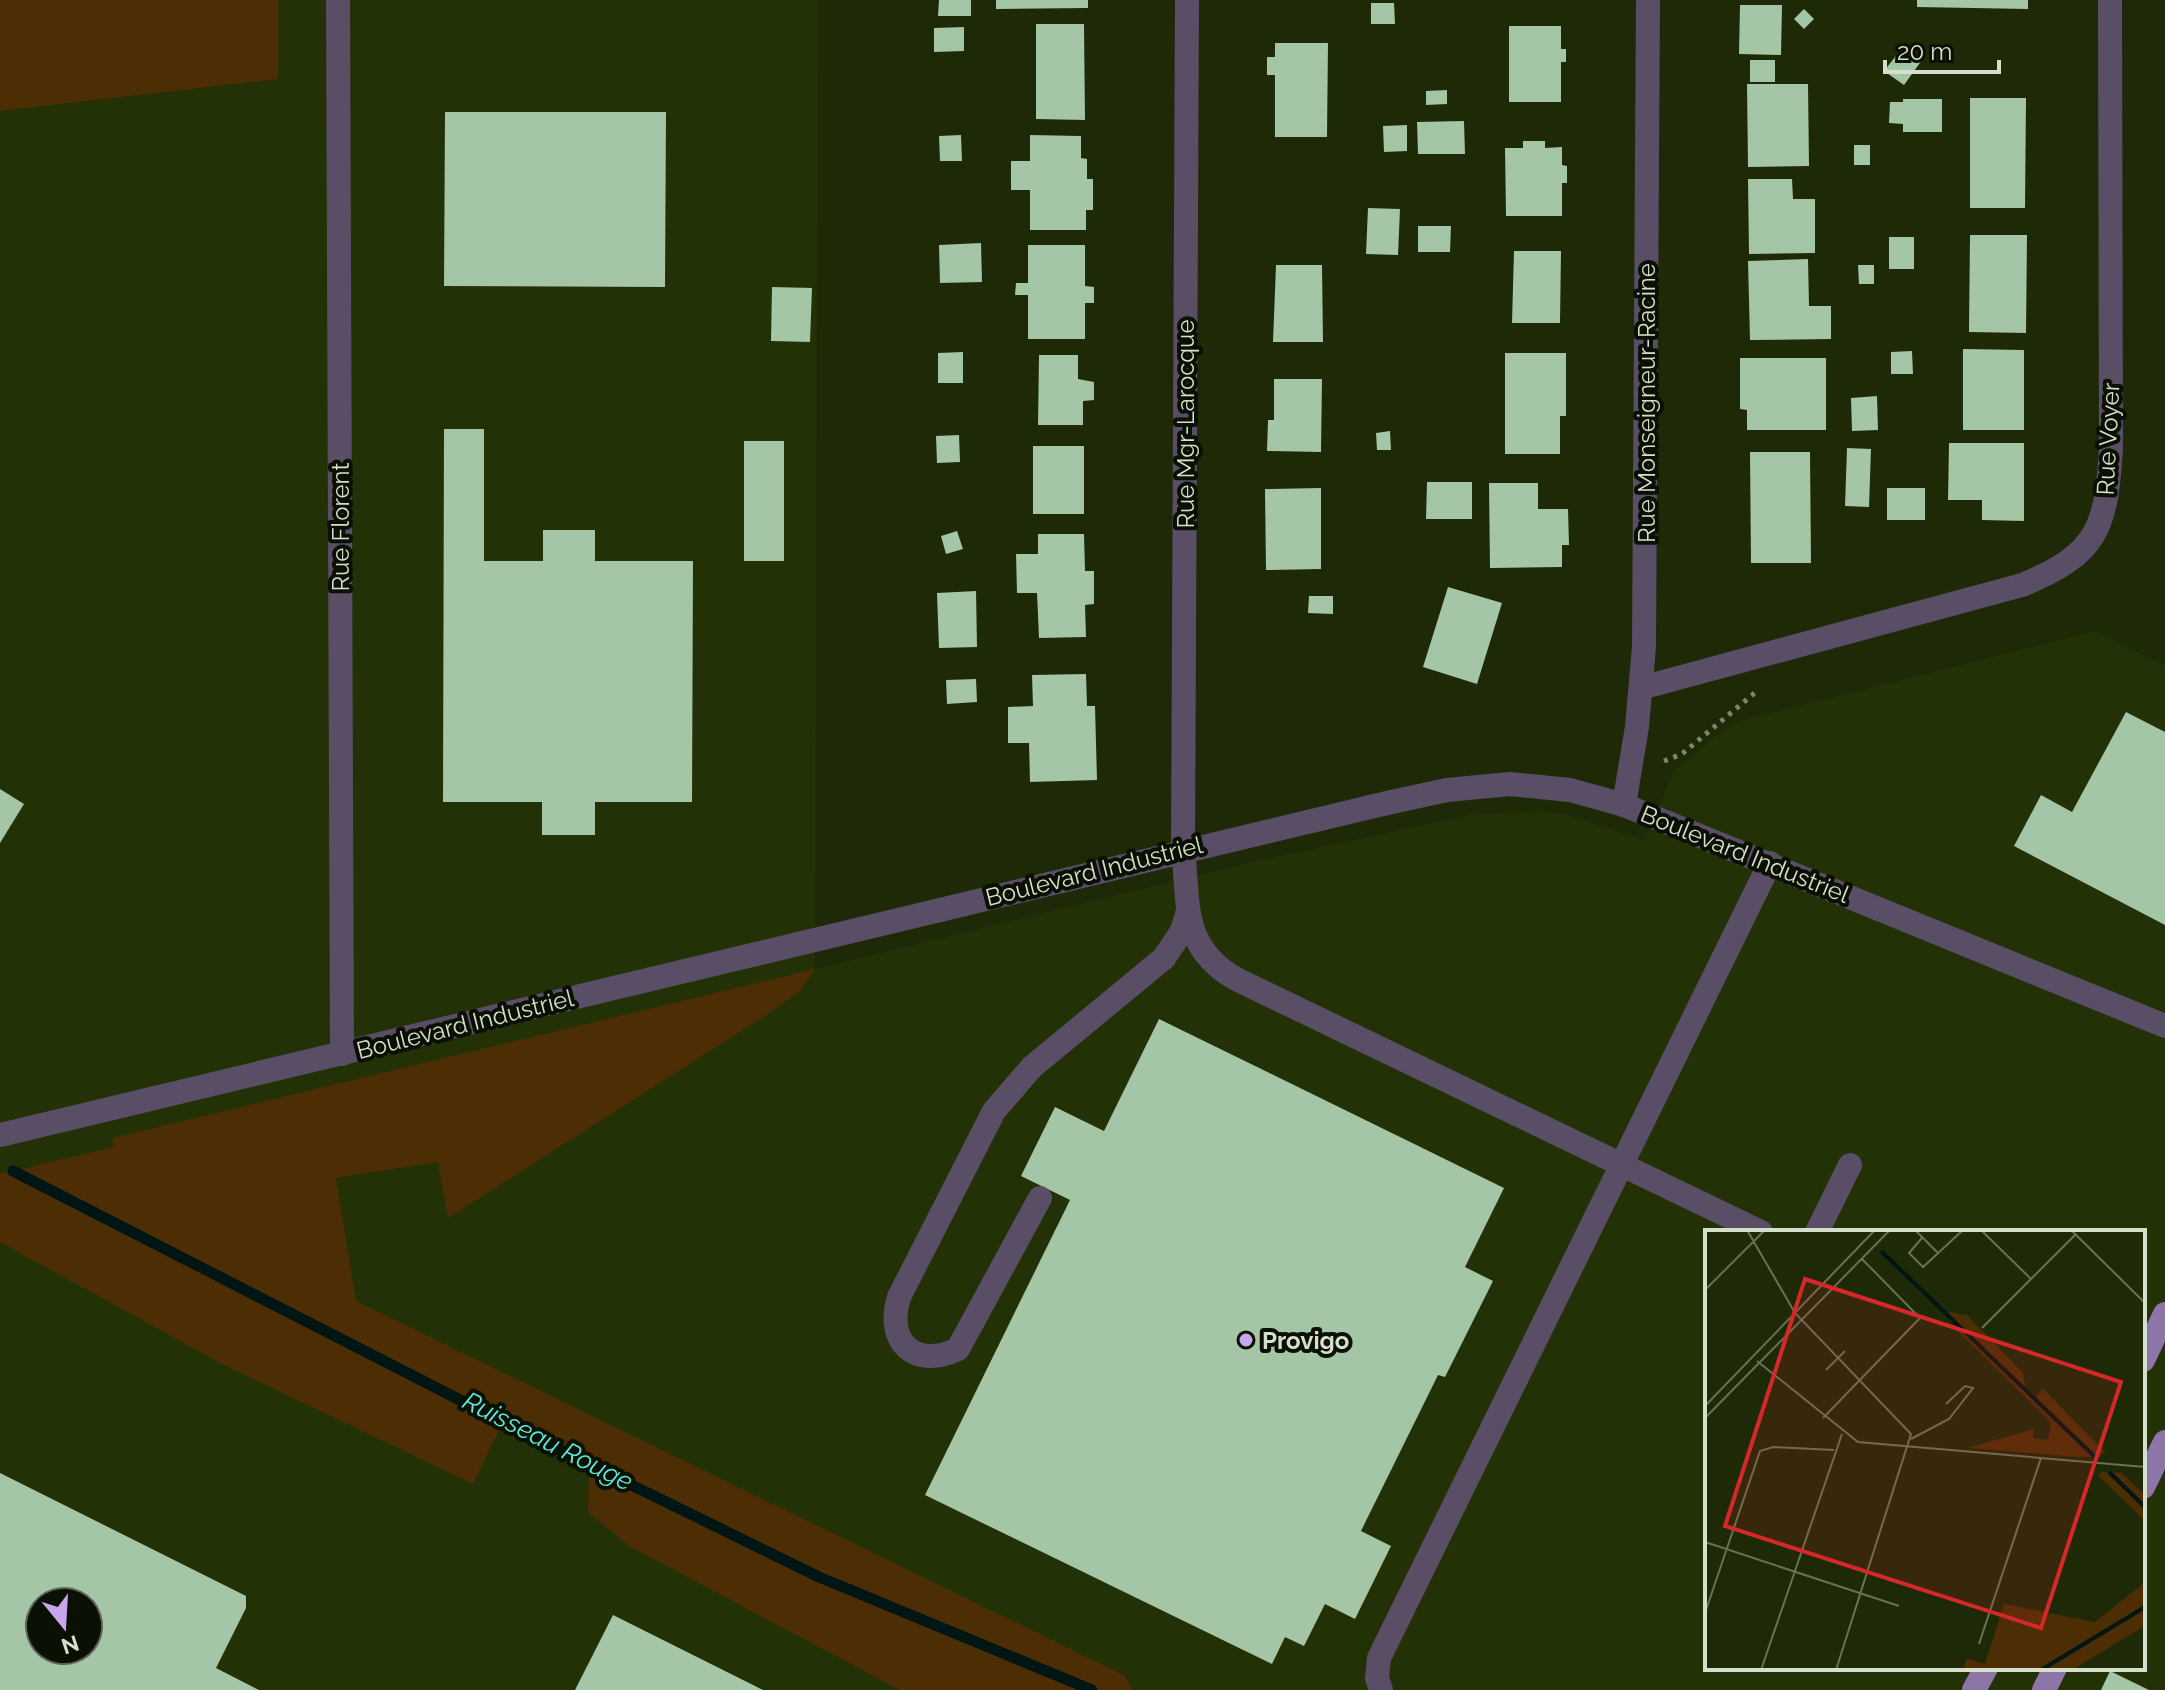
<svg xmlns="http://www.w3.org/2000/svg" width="2165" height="1690" font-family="Raleway,sans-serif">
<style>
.built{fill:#233106;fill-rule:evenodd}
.green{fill:#4d2d04}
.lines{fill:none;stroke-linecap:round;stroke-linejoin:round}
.stream{stroke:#001614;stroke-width:11}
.building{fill:#a4c5a6;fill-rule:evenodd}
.path{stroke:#7d876c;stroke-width:5;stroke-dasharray:4 6;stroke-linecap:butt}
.minor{stroke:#594e66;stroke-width:24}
.major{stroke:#8d75a7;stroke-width:24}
.poi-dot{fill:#c9a5ee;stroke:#0b1004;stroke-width:3}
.labels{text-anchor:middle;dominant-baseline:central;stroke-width:8;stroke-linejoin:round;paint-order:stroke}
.street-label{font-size:24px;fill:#d6dfcb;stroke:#0b1004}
.poi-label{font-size:24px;font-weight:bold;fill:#d6dfcb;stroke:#0b1004;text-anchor:start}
.water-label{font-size:26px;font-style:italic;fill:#5deadc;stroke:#0b1004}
.inset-river{fill:none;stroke:#001614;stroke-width:4}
.inset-road{fill:none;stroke:#677255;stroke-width:2}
.view{fill:#d62828;fill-opacity:0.15;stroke:#d62828;stroke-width:4}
.inset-edge{fill:none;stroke:#d6dfcb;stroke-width:4}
</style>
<rect width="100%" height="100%" fill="#1d2907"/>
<path class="built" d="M278,0h540l-3,969 437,-107 217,-47 70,-4 29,4 75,25 32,-70 57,-47 362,-92 71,35v1024h-2165v-1579l278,-32zM1707,1232h436v436h-436zM40,1602h48v48h-48z"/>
<g class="green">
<polygon points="0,0 278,0 278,79 0,111"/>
<polygon points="815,969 800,991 771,1012 448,1218 438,1162 336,1178 356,1301 1124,1675 1133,1690 900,1690 629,1546 588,1512 589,1464 503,1422 473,1484 222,1364 0,1242 0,1174 114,1147 112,1138"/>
</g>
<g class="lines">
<polyline class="stream" points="13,1171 503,1422 819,1577 1092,1690"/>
</g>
<g class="building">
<polygon points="939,0 971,0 971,16 938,16"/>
<polygon points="996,0 1088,0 1088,8 996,9"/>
<polygon points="1917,0 2028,0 2028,9 1917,7"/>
<polygon points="1371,3 1394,3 1395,24 1371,24"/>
<polygon points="1740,5 1782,5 1781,55 1739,54"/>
<polygon points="1804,9 1814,19 1804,29 1794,19"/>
<polygon points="1036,24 1084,24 1085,120 1036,119"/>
<polygon points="1509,26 1561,26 1561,49 1566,49 1566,62 1561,62 1561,102 1509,102"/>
<polygon points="964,27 964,51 934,52 934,28"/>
<polygon points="1275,43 1328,43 1327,137 1275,137 1275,75 1267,75 1267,57 1275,57"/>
<polygon points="1903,47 1922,60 1904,85 1884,71"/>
<rect x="1750" y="60" width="25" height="22"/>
<polygon points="1747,84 1808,84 1809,166 1748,167"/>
<polygon points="1447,90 1447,104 1426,105 1426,91"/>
<polygon points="1970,98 2026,98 2025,208 1970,208"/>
<polygon points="1903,99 1942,99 1942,132 1903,132 1903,124 1889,123 1890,102 1903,102"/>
<polygon points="445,112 666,112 665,287 444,286"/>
<polygon points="1464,121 1465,154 1418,154 1417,122"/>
<polygon points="1407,125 1407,151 1384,152 1383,126"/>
<polygon points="961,135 962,161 940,161 939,136"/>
<polygon points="1030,135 1081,136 1081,158 1087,159 1087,179 1093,179 1093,210 1086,210 1086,230 1030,230 1030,190 1011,190 1011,161 1030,161"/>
<polygon points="1523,141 1545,141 1545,148 1562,147 1562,165 1567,166 1567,183 1562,183 1562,216 1506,216 1505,148 1523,148"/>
<rect x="1854" y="145" width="16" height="20"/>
<polygon points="1748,179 1792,179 1793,199 1815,199 1815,253 1749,254"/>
<polygon points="1368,208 1400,209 1398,255 1366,254"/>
<polygon points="1418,226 1451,226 1450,252 1418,252"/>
<polygon points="1970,235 2027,235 2026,333 1969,332"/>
<rect x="1889" y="237" width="25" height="32"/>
<polygon points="981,243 982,282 940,283 939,245"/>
<polygon points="1028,245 1085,245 1085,286 1094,287 1094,303 1085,303 1085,339 1028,339 1028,295 1015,295 1016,283 1028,283"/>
<polygon points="1514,251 1561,251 1560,323 1512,323"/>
<polygon points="1808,259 1809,306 1831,306 1831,339 1750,340 1748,261"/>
<polygon points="1276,265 1322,265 1323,342 1273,342"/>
<polygon points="1858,265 1874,265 1874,284 1859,284"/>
<polygon points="772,287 812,288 810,342 771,341"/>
<polygon points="1963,349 2024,350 2024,430 1963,430"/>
<polygon points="1912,351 1913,374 1891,374 1891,352"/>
<polygon points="963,352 963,383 938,383 938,353"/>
<polygon points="1505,353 1566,353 1566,416 1560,416 1560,454 1505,454"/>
<polygon points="1039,355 1078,355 1078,379 1094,382 1094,400 1083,401 1083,425 1038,425"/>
<polygon points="1740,358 1826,358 1826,430 1747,430 1747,410 1740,409"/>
<polygon points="1274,379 1322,379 1321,452 1267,451 1268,420 1274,420"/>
<polygon points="1877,396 1878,430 1852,431 1851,398"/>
<polygon points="444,429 484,429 484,561 543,561 543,530 595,530 595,561 693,561 692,802 595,802 595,835 542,835 542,802 443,802"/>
<polygon points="1390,431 1391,450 1377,450 1376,433"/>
<polygon points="959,435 960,462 937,463 936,436"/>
<rect x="744" y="441" width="40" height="120"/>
<polygon points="1949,443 2024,443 2024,521 1982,520 1982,500 1948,500"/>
<rect x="1033" y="446" width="51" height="68"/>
<polygon points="1847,448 1871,449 1869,507 1845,506"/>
<polygon points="1750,452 1810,452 1811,563 1751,563"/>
<polygon points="1427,482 1472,482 1472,519 1426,519"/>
<polygon points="1489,483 1538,483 1538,509 1568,509 1569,545 1562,545 1562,567 1490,568"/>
<polygon points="1321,488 1321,569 1266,570 1265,489"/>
<rect x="1887" y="488" width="38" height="32"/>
<polygon points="957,531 963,549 946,554 941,536"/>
<polygon points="1038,534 1084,534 1085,571 1094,571 1094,604 1085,605 1086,637 1039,638 1037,593 1017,593 1016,554 1038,554"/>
<polygon points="1448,587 1502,603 1477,684 1423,667"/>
<polygon points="976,591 977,647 939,648 937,593"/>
<polygon points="1309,596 1333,596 1333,614 1308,613"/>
<polygon points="1086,674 1087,706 1095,706 1097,780 1030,782 1029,743 1008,743 1008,707 1033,706 1032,675"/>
<polygon points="976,679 977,702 947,704 946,680"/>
<polygon points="2126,712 2165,732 2165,925 2014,846 2041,795 2072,812"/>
<polygon points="0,789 24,804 0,843"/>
<polygon points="1159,1019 1504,1188 1465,1267 1493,1281 1445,1377 1438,1375 1361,1531 1391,1546 1355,1619 1325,1604 1304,1646 1285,1637 1272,1664 925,1495 1070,1200 1021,1176 1055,1107 1104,1131"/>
<path d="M0,1473l246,123v12l-30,60 43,22h-259zM40,1602h48v48h-48z"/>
<polygon points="613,1615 763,1690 575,1690"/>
<polygon points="2110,1671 2149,1690 2101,1690"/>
</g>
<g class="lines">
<polyline class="path" points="1664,761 1682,754 1757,691"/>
<g class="minor">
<polyline points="338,0 342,1054"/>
<path d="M1187,0l-4,849c6,55 -2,99 53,130l525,253"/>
<path d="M1641,688l381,-103c76,-31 84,-57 89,-136l-1,-449"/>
<polyline points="1624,805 1637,727 1644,647 1648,0"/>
<polyline points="0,1135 1387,803 1447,790 1510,784 1570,790 1624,805 2165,1026"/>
<path d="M1040,1198l-82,151c-43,21 -73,-7 -59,-52l95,-186 38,-44 132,-109 18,-27 6,-20"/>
<polyline points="1817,1232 1850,1165"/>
<polyline points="1381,1690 1377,1678 1379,1658 1770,863"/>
</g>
<g class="major">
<polyline points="2143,1360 2165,1314"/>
<polyline points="2143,1487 2165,1442"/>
<polyline points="1974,1690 1986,1668"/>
<polyline points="2044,1690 2055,1668"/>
</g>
</g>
<circle class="poi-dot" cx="1246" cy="1340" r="8"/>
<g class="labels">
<g class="street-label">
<text transform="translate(1646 403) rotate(-90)">Rue Monseigneur-Racine</text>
<text transform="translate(1185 424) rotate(-90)">Rue Mgr-Larocque</text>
<text transform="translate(2108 439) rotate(-87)">Rue Voyer</text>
<text transform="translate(340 527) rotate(-90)">Rue Florent</text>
<text transform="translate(1745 854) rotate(22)">Boulevard Industriel</text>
<text transform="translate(1094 871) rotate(-14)">Boulevard Industriel</text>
<text transform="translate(465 1024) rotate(-14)">Boulevard Industriel</text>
</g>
<g class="poi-label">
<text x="1262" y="1340">Provigo</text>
</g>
<g class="water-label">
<text transform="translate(548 1441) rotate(27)">Ruisseau Rouge</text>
</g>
</g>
<g transform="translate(1705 1230)">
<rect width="440" height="440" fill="#1d2907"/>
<path d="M243,82l19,3 56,58 2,14 10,10 8,-8 62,63 -5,5h-21l-111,-9 66,-19 -1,9 15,2 3,-18 -94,-92zM397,242l20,1 23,22v26l-47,-46zM440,352v44l-73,44h-109l4,-12 18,6 19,-60 91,18z" fill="#4d2d04"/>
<path class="inset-river" d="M176,21l214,206M404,242l36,35M336,440l104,-63"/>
<path class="inset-road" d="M42,0l48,83 116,121 -75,236M210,0l24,24M276,0l50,49M366,0l74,73M217,8l-13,15 14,14 40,-37M0,60l60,-60M277,98l93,-93M52,131l101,81 287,25M121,140l19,-19M0,176l170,-176M0,188l185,-188M118,188l97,-100 -58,-59M206,209l38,-20 24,-31 -8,-2 -19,18M0,312l194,64M0,383l55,-162 13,-4 61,3M274,414l62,-186M56,440l81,-236"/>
<path class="view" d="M100,49l316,103 -80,246 -316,-102z"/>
<rect width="440" height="440" class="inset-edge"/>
</g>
<g transform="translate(64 1626) rotate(162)"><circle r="38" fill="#0b1004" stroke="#5c6354" stroke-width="2"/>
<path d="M0-6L14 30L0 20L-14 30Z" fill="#c9a5ee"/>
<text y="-12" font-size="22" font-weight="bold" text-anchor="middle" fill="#d6dfcb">N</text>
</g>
<path d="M1885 60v12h114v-12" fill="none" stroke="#d6dfcb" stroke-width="4"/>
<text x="1897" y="60" font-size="24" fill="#d6dfcb" stroke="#0b1004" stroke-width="6" paint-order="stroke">20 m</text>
</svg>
